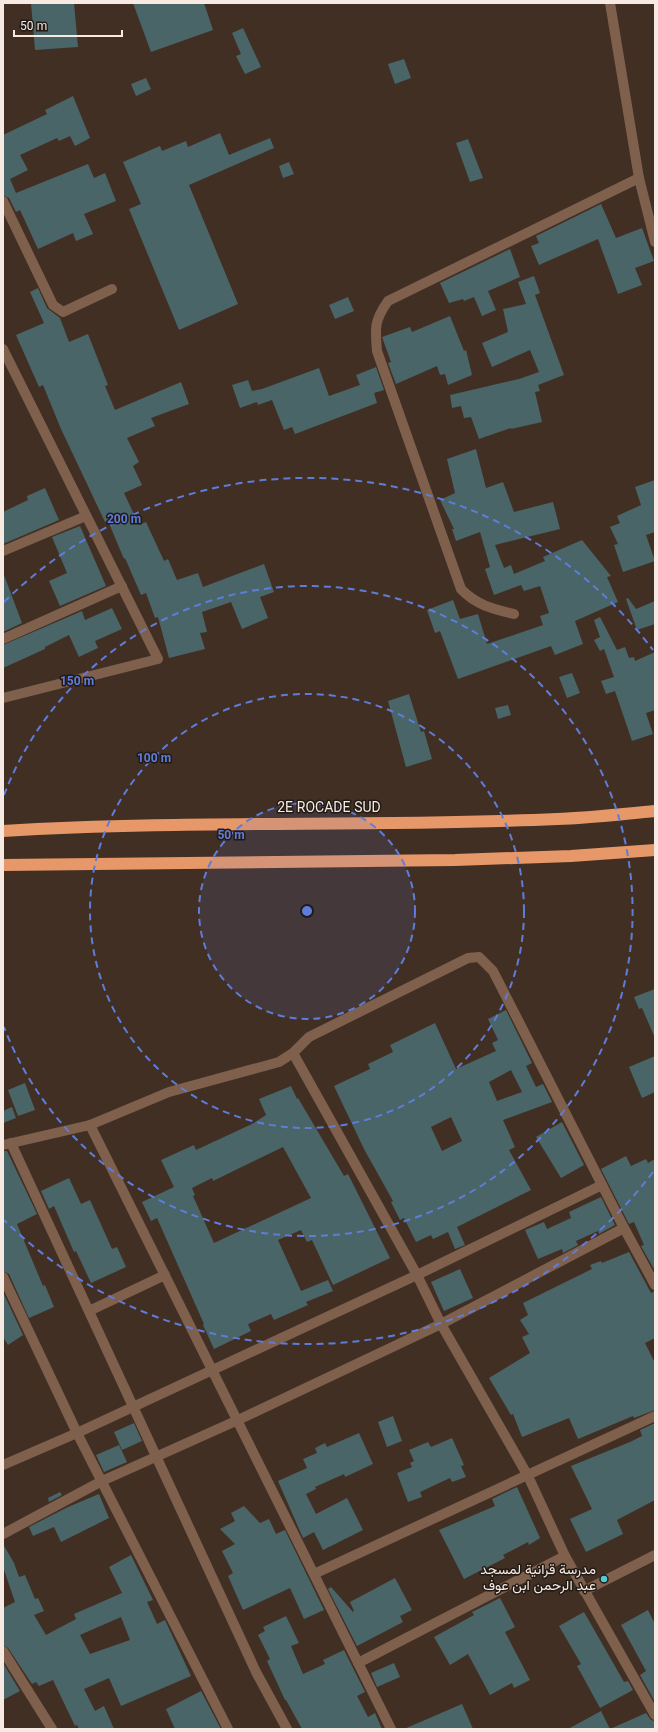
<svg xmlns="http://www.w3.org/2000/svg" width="658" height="1732" font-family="Georgia,Vazirmatn,serif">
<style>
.building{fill:#496568;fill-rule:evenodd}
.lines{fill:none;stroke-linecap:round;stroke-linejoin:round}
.minor{stroke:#7f604d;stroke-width:10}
.highway{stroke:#e69868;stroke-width:12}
.ring{fill:none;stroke:#5e7ddb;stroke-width:2;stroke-dasharray:7 5}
.poi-dot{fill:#52cbd9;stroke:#221a15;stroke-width:1.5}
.labels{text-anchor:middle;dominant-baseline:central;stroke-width:3;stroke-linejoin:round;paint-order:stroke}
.street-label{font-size:14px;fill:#f6eae2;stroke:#221a15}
.poi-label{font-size:14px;fill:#f6eae2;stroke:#221a15;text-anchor:end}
.centre{fill:#5e7ddb;stroke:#221a15;stroke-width:2}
.ring-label{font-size:12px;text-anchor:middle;font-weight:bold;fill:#5e7ddb;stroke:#221a15;stroke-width:3;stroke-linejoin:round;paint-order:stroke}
</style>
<rect width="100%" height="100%" fill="#422f24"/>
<g class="building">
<polygon points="31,3 74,3 78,47 35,50"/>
<polygon points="133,3 204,3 213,30 151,52"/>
<polygon points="243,28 261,67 245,74 236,56 241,54 232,33"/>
<polygon points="404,59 411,78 395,84 388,64"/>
<polygon points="146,78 151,89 136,96 131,84"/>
<polygon points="73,96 90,138 75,146 70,136 59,141 57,138 20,155 28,170 10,179 16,193 88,164 94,178 105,173 116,201 84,214 93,234 76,241 73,233 38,249 20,210 16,212 9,198 3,195 3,135 47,114 45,110"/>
<polygon points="220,133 229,155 270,138 274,148 189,185 238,304 179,330 129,209 141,204 123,162 160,146 162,151 186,141 188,147"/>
<polygon points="468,139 483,178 470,182 456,143"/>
<polygon points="289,162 294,174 283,178 279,166"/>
<polygon points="601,204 616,238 642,228 654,261 635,268 642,285 618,294 598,239 539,265 531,246 539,243 536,236"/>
<polygon points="510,249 520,277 488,291 496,310 482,316 474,297 464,301 463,299 449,303 440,283"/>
<polygon points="534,276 540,293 535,295 564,375 538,385 540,391 535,392 542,422 511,429 511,428 479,439 471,417 464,418 461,406 452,408 450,395 519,379 539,372 530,350 492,367 482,343 508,332 503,309 526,304 518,282"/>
<polygon points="38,288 47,308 60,318 69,342 88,334 108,385 105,386 115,410 181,382 189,404 151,418 155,426 127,438 139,462 133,466 142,485 124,493 139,525 146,522 164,561 168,559 177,580 198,573 203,587 264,564 274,592 260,597 268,618 242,629 231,602 202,612 207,632 200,633 205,649 169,658 158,617 155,618 146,593 141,595 125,558 124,559 108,521 105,522 61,429 43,385 39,387 16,335 44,323 30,292"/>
<polygon points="348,297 354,311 335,319 329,305"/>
<polygon points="450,316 464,351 466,350 472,375 448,385 445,374 440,375 437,366 396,384 388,363 391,362 382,337 410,327 412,332"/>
<polygon points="376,367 384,390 374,393 377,403 295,434 292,427 284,430 272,400 258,405 257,402 240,408 232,385 248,380 252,391 262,389 319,368 329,396 360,385 356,375"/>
<polygon points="476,449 486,488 503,482 514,512 553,502 560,529 495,545 504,568 511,565 514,574 545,561 543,557 582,540 611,576 607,577 618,602 575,621 583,644 555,655 551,646 458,679 440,631 435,633 427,610 453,600 460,619 478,614 487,644 543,625 540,616 549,613 540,586 524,591 521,585 494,595 485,569 490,567 480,532 456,541 452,529 454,529 440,500 455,493 447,459"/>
<polygon points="655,480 655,532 646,535 655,561 623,572 614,545 618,544 610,527 620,523 617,516 641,505 635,487"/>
<polygon points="45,488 59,520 3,544 3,512 28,500 27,496"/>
<polygon points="80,526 106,586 60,606 49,581 67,573 52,537"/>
<polygon points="4,575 22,623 3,632 3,576"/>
<polygon points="628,598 636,609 655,601 655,624 637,630 626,599"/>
<polygon points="112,608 122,629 95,641 98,648 79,657 69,635 45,647 45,649 3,668 3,645 82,611 85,620"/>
<polygon points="600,617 617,650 625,647 629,658 634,657 635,661 655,652 655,710 646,713 653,734 632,741 615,691 606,694 601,681 614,677 604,649 600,651 594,640 600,637 594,620"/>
<polygon points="572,673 580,693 567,698 559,677"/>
<polygon points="409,694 421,732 424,731 432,759 406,767 388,701"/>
<polygon points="508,705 511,715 498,719 495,708"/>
<polygon points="655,989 655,1038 642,1008 639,1009 634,997"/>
<path d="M506,1010l26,53 -6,3 10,21 7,-3 9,18 -49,18 12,27 -6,3 22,40 -74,37 8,18 -10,4 -7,-17 -15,7 -2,-4 -15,7 -12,-24 -4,2 -9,-18 2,-1 -29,-52 -30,-63 36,-17 -2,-5 25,-12 -3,-7 45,-22 21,46 40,-18 -4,-8 6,-3 -10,-21zM511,1070l11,22 -25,9 -8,-19zM451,1117l11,24 -20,10 -11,-24z"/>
<polygon points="655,1056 655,1092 642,1098 629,1067"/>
<polygon points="25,1083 35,1110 18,1116 8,1090"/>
<path d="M291,1086l6,13 1,-1 46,78 4,-2 42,84 -57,27 -21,-45 -5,2 -6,-12 -23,10 23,51 27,-11 5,11 -27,11 2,3 -34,15 -3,-6 -23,10 3,7 -37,18 -11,-24 1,-1 -47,-106 -6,3 -9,-19 32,-15 -13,-27 33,-15 2,5 56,-26 14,-9 -7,-16zM283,1147l28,51 -97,45 -21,-47 2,-1 -3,-7 20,-10 1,3z"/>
<polygon points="12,1107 16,1118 3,1123 3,1111"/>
<polygon points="562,1122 584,1165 561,1178 536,1137"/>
<polygon points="3,1151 7,1151 37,1214 17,1224 43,1286 45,1285 54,1307 29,1318 9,1274 3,1271"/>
<polygon points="626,1156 631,1166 646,1159 648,1163 655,1159 655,1271 641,1246 644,1245 634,1222 629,1224 601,1169"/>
<polygon points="69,1178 81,1204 90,1200 112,1249 117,1247 126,1267 91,1283 76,1251 74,1252 54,1206 49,1209 41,1191"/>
<polygon points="601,1197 615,1225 599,1234 598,1231 576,1241 578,1245 563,1253 562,1249 538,1259 525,1230 544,1222 547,1229 571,1218 569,1212"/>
<polygon points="629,1252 651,1293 655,1291 655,1338 645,1343 655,1363 655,1410 634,1418 633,1416 578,1439 569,1418 522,1437 513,1414 511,1415 489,1378 530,1353 522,1337 529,1334 520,1320 528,1315 523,1303 592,1269 590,1265 601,1261 602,1263"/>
<polygon points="460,1269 473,1298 444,1311 431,1282"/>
<polygon points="3,1292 23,1335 8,1345 3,1337"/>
<polygon points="393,1416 402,1441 387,1447 378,1422"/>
<polygon points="134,1423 142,1441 122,1450 114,1432"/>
<polygon points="655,1423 655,1500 617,1520 623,1534 586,1552 570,1519 592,1509 571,1466 630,1442 642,1436 640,1430"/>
<polygon points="359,1433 373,1464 345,1477 344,1474 315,1487 316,1489 306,1494 316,1514 347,1498 363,1530 323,1550 314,1532 303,1538 278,1481 307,1468 303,1459 317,1453 315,1448 325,1443 327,1447"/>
<polygon points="452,1438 464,1465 461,1466 466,1477 452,1482 450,1478 420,1492 422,1497 408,1502 397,1473 412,1467 410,1463 414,1461 409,1450 428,1442 431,1447"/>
<polygon points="119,1445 127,1462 104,1472 96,1455"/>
<polygon points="517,1487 540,1538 529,1545 528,1542 503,1555 505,1558 464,1579 439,1530 495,1506 492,1499"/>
<polygon points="60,1492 62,1495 49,1502 48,1498"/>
<polygon points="99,1494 109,1518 61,1542 54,1527 33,1536 29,1527 68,1507"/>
<polygon points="244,1506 260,1523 269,1519 276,1534 285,1530 324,1610 304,1619 290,1588 243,1610 228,1576 233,1573 222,1551 235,1544 220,1529 235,1521 231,1513"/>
<path d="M3,1544l11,19 5,14 6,-2 10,24 3,-1 6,13 -10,4 12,20 30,-16 -2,-5 48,-21 -13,-26 22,-12 22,45 -6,2 10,22 8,-4 26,56 -70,30 -12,-28 -25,11 11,22 9,-5 10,23h-35l-2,-4 -2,1 -22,-46 -14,6 -3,-4 -4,2 -24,-36 -5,-3v-37l12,-6 -12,-35zM121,1617l9,23 -40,14 -10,-19z"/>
<polygon points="395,1578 412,1610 400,1616 403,1622 357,1646 328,1589 331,1587 353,1612 354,1611 350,1602"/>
<polygon points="500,1598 515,1627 505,1632 530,1680 514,1688 512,1683 490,1695 468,1654 450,1665 434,1637 474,1615 472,1612"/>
<polygon points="648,1610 655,1624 655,1702 640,1675 646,1671 621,1625"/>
<polygon points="584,1612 624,1682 628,1681 633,1690 600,1708 577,1666 581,1664 559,1626"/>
<polygon points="286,1616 299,1643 291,1646 303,1674 325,1664 323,1660 344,1650 365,1692 357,1696 368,1717 375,1713 382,1729 302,1729 286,1700 285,1700 267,1661 270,1659 258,1635 265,1631 263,1627"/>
<polygon points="3,1663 20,1691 3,1700"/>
<polygon points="394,1663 400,1677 377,1687 371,1673"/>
<polygon points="201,1691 221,1729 175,1729 166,1709"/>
<polygon points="462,1704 473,1729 404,1729"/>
<polygon points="601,1711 610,1729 646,1713 651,1720 655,1721 655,1729 568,1729"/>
</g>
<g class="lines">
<g class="minor">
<polyline points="610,3 639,178 655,242"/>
<polyline points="3,201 53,305 63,312 112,289"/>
<polyline points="3,349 158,659 3,698"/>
<polyline points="3,551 86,516"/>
<path d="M514,614c-21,-5 -38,-9 -53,-25l-84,-238c-2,-23 -3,-30 11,-50l251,-123"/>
<polyline points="3,639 122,586"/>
<polyline points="293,1053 417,1275 441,1324 528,1476 565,1556 655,1715"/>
<polyline points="90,1125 391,1729"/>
<polyline points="11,1143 256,1672 287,1729"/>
<polyline points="3,1145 90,1125 169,1092 279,1062 293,1053 309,1037 468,958 479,957 493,971 624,1228 655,1285"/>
<polyline points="3,1277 77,1433 228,1729"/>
<polyline points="89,1311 165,1275"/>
<polyline points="3,1465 77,1433 417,1275 602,1185"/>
<polyline points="3,1534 102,1481 238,1420 441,1324 624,1228"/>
<polyline points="314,1574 655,1416"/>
<polyline points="584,1591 655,1555"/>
<polyline points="3,1651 52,1729"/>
<polyline points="358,1663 565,1556"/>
</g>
<g class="highway">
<path d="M3,831c184,-11 369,-4 554,-12 33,-1 65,-5 98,-8"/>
<polyline points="3,865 455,860 571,856 655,850"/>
</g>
</g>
<circle cx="307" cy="911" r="108" fill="#5e7ddb" fill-opacity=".12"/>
<g class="ring">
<circle cx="307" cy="911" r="108"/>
<circle cx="307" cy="911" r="217"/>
<path d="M4 795A325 325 0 1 1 4 1027"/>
<path d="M653 1172A433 433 0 0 1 4 1220M4 602A433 433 0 0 1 653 650"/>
</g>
<circle class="poi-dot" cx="604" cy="1579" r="4"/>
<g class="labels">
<g class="street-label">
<text x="329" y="809">2E ROCADE SUD</text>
</g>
<g class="poi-label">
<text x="596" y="1571">مدرسة قرانية لمسجد<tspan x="596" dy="16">عبد الرحمن ابن عوف</tspan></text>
</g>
</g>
<circle cx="307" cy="911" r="6" class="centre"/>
<g class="ring-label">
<text x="124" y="523">200 m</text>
<text x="77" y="685">150 m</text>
<text x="154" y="762">100 m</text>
<text x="231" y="839">50 m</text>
</g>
<rect width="658" height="1732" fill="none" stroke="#f6eae2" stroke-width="8"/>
<path d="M14 30v6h108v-6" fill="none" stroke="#f6eae2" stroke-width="2"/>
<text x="20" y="30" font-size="12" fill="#f6eae2" stroke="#221a15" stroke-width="3" paint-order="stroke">50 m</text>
</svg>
